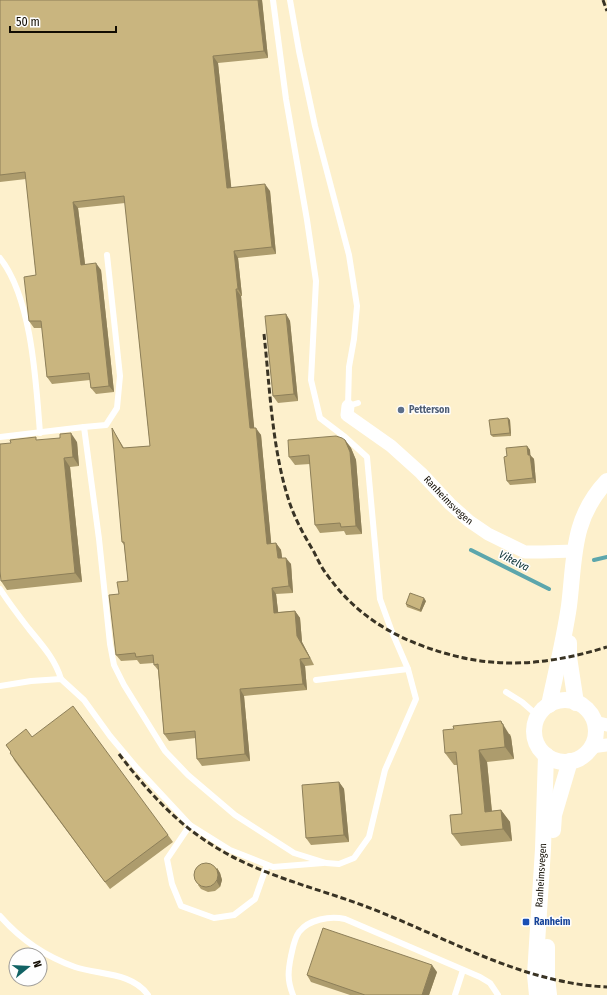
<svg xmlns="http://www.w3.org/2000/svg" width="607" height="995" font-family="'Fira Sans Condensed',sans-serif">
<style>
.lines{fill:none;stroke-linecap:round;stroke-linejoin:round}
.stream{stroke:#5ca6ac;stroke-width:4}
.service{stroke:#fff;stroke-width:6}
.minor{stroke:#fff;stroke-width:13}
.tertiary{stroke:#fff;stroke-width:16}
.rail{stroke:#393324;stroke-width:3;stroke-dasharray:6 3;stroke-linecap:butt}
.wall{fill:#ad9c6d}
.shaded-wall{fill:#8d7f59}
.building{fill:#c9b57f;stroke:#8d7f59}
.service-dot{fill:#5c6f8a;stroke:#fefefe;stroke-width:1.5}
.transit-dot{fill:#1a4fb4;stroke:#fefefe;stroke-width:1.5}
.labels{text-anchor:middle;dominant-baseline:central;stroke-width:3;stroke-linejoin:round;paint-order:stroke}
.service-label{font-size:10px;font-weight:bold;fill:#4e5e75;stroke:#fefefe;text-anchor:start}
.street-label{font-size:10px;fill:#120d03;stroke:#fefefe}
.transit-label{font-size:10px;font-weight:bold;fill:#164399;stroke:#fefefe;text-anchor:start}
.water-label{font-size:11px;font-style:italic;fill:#0b3134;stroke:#fefefe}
</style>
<rect width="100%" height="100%" fill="#fdf0cc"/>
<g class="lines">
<g class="stream">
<polyline points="471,550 549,589"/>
<polyline points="594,560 607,557"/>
</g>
<g class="service">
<polyline points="290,0 299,51 315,126 349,255 357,306 354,339 349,367 348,406 358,403"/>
<path d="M0,258c32,40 36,125 40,175"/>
<polyline points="84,427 106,425 117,408 120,376 107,255"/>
<polyline points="0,437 84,427 99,539 110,644 114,665 124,685 165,751 188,775 235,815 294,853 326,863 339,864 354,858 369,837 385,770 416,699 408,669 392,632 380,599 367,457 345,437 320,418 311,380 316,281 307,220 286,99 273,0"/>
<path d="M0,589c9,14 19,27 29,40 13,16 26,30 32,50"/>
<polyline points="316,680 408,669"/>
<polyline points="0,686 31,681 61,679 84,700 110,736 136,767 190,825 230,850 273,867 323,863"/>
<polyline points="506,692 522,702 538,716"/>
<polyline points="190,825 167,859 172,884 181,906 214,918 234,915 255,899 267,865"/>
<path d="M0,916c20,23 47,41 75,51 24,8 57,5 73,28"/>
<path d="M293,995c-6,-15 -5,-24 -2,-39 2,-8 3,-17 8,-24 10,-13 31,-16 46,-13l135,58 10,6 8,12"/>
<polyline points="455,995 463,970"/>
</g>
<g class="minor">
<path id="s1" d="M348,406l-1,9 44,31 30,27 29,31 19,17 19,13 37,18h17l32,-1"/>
<polyline points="594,722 607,725"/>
<polyline points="591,747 607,745"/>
</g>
<g class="tertiary">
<polyline points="569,643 569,657 576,703"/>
<circle cx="565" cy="731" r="31"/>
<path d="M549,705c7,-33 15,-65 20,-99 6,-48 2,-87 38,-125"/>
<polyline points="553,830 554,815 570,761"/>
<polyline points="547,947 547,978 549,995"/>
<path id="s2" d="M537,995l-2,-20 8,-126 3,-94"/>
</g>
<g class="rail">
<polyline points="603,0 607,11"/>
<path d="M264,334c6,55 8,117 26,170 6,17 15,33 24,48 4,8 8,17 14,24 22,31 52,53 87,67 68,27 123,25 192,4"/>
<path d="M119,754c26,34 54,66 90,89 47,31 101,43 153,62 81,30 157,78 245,82"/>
</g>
</g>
<g class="wall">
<polygon points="0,0 262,0 268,58 218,63 231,187 270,191 276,254 238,258 242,296 241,296 254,428 261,435 271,543 276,543 281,550 282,558 291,564 293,593 276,594 278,612 295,611 300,618 302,642 314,665 305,666 307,690 244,696 250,761 202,766 197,759 196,738 169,741 164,734 158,670 154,665 154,663 140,664 137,660 121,661 116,655 119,594 128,581 124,545 122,542 116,435 124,448 150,446 125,203 78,208 85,264 101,270 114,392 96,394 91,388 90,380 52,384 47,377 42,328 34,328 29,321 36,275 26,179 0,182"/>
<polygon points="286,314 290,321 298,401 278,403 273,396"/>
<polygon points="508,418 510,420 511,436 493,437 491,435"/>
<polygon points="38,440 77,442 79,466 70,467 82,582 7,590 1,581"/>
<polygon points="345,440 351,448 356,460 362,534 346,535 344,531 320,533 315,525 310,464 295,465 289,457"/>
<polygon points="527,446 530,450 530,455 534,459 536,483 510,485 507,481 507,456"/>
<polygon points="426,601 421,612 407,607 406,604"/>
<polygon points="510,734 511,737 514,759 487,762 492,811 501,810 510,822 512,841 461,846 452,834 462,814 457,765 454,765 445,753"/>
<polygon points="32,737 168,835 173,842 110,889 14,760 11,752 6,745"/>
<polygon points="339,782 344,789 349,842 311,845 306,838"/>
<polygon points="217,868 220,873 222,880 220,887 215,891 208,892 201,889 198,885"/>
<polygon points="437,972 429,995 350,995 311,982 307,975"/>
</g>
<g class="shaded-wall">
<polygon points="258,0 262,0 268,58 264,51"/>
<polygon points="213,56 218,63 232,194 227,188"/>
<polygon points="265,184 270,191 276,254 272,247"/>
<polygon points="73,202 78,208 86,272 81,265"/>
<polygon points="234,251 238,258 242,296 238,289"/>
<polygon points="96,263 101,270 114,392 109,386"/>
<polygon points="236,289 241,296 255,435 250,428"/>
<polygon points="286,314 290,321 298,401 294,394"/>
<polygon points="508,418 510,420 511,436 510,433"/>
<polygon points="256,428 261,435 272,551 267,544"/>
<polygon points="71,433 77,442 79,466 73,457"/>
<polygon points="345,440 351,448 356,460 362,534 356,526"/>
<polygon points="527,446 530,450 531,460 528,455"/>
<polygon points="530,455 534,459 536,483 533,478"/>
<polygon points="64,458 70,467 82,582 75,573"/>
<polygon points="276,543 281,550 283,565 278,558"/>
<polygon points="286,558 291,564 293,593 289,586"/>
<polygon points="272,588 276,594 279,619 274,613"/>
<polygon points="424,598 426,601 421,612 420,610"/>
<polygon points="295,611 300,618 302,642 314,665 310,658 297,636"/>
<polygon points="300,659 305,666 307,690 303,684"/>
<polygon points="240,689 244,696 250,761 245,754"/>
<polygon points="501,721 511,737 514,759 505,747"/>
<polygon points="479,750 487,762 493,824 485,812"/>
<polygon points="339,782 344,789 349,842 344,835"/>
<polygon points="501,810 510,822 512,841 503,829"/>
<polygon points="217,868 220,873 222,880 220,887 217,882"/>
<polygon points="432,965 437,972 429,995 422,995"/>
</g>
<g class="building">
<polygon points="0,0 258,0 264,51 213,56 227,188 265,184 272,247 234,251 238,289 236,289 250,428 256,428 267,544 276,543 278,558 286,558 289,586 272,588 274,613 295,611 297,636 310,658 300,659 303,684 240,689 245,754 197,759 195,731 164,734 158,664 154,665 153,655 136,657 135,653 116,655 109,595 119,594 117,582 128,581 124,542 122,542 112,428 123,448 150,446 124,196 73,202 81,265 96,263 109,386 91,388 89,373 47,377 41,321 29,321 24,277 36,275 25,172 0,175"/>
<polygon points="286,314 294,394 273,396 265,316"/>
<polygon points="508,418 510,433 491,435 489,420"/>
<polygon points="71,433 73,457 64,458 75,573 1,581 0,571 0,444 11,443 10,440 36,437 36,440 60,438 60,434"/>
<polygon points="336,436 342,438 345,440 350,452 356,526 341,527 340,523 315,525 309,455 289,457 288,440"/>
<polygon points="527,446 528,455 530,455 533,478 507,481 504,457 507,456 506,448"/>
<polygon points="410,593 424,598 420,610 406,604"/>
<polygon points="73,706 168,835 105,882 10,753 11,752 6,745 26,729 32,737"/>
<polygon points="501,721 502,724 503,724 505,747 479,750 485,812 501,810 503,829 452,834 450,815 462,814 456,752 445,753 443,730 454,729 453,726"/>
<polygon points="339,782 344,835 306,838 302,785"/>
<circle cx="206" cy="875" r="12"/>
<polygon points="323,928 432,965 422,995 365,995 307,975"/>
</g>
<circle class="service-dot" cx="401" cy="410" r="4"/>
<rect class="transit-dot" x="522" y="918" width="8" height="8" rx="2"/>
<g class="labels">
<g class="service-label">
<text x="409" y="410">Petterson</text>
</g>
<g class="street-label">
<text stroke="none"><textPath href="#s1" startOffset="142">Ranheimsvegen</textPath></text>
<text stroke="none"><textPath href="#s2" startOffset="120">Ranheimsvegen</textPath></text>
</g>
<g class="transit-label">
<text x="534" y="922">Ranheim</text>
</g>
<g class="water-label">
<text transform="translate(514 561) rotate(27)">Vikelva</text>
</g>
</g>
<g transform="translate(28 967) rotate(72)"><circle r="19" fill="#fefefe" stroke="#a09e9a"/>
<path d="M0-3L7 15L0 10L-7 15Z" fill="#116264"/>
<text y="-6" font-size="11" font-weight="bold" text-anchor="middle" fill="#120d03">N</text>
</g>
<path d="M10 26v6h106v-6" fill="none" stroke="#120d03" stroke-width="2"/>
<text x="16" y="26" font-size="12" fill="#120d03" stroke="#fefefe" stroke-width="3" paint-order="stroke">50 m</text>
</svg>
